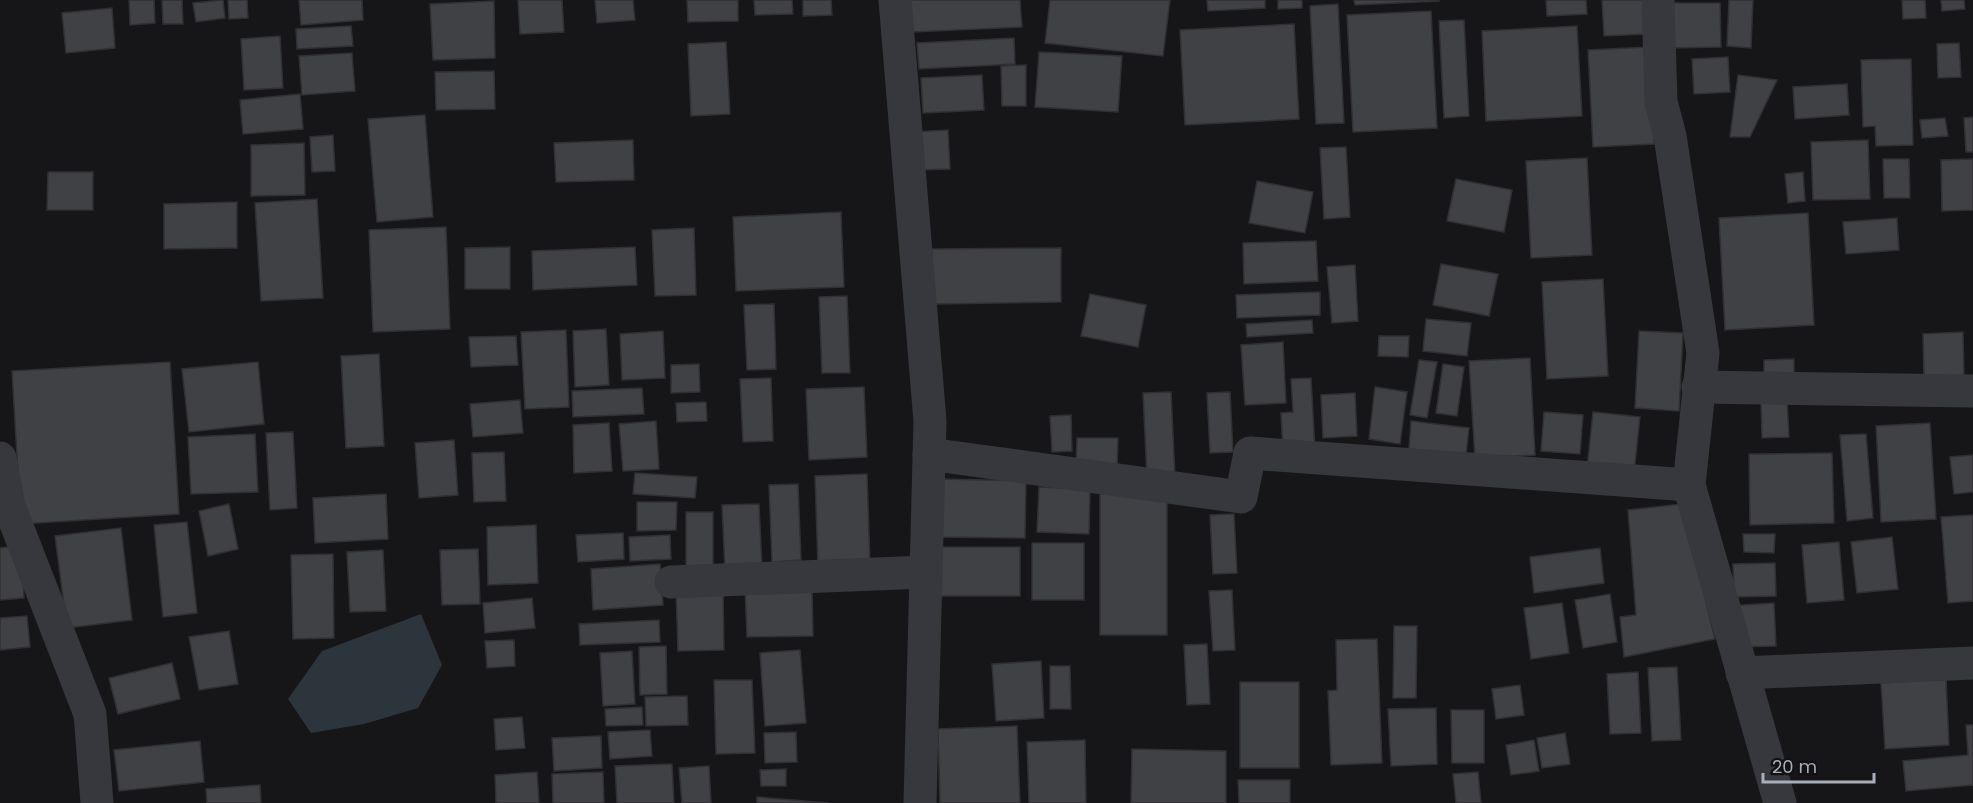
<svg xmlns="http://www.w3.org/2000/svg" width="1973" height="803" font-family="Poppins,sans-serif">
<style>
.water{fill:#2c353c}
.building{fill:#404145;stroke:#303034;stroke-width:1.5}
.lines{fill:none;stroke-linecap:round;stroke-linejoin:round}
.minor{stroke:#37383d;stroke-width:33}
</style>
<rect width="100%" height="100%" fill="#161618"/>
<polygon class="water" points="421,614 442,665 418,708 364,724 311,733 288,699 322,651"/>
<g class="building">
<polygon points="129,0 154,0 155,23 130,25"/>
<polygon points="162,0 182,0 183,24 163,24"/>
<polygon points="223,0 225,18 196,22 193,3"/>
<polygon points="228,0 247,0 248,18 229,19"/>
<polygon points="299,0 362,0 363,20 301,25"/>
<polygon points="518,0 562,0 564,32 520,34"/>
<polygon points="595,0 633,0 635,20 597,23"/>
<polygon points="687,0 738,0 738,21 688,22"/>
<polygon points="754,0 792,0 793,14 755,15"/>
<polygon points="803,0 831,0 832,15 803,16"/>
<polygon points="911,0 1020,0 1022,27 912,32"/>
<polygon points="1050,0 1170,0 1163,56 1045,43"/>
<polygon points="1207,0 1265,0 1265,8 1208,11"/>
<polygon points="1278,0 1302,0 1302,8 1278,9"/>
<polygon points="1354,0 1439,0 1439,1 1355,5"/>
<polygon points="1546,0 1586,0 1587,14 1547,16"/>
<polygon points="1602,0 1645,0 1647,34 1604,36"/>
<polygon points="1729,0 1753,0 1751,48 1727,46"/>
<polygon points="1902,0 1925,0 1926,18 1903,19"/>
<polygon points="1941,0 1964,0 1965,9 1942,11"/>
<polygon points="494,1 495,58 433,60 430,4"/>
<polygon points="1668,3 1720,3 1721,47 1668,48"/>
<polygon points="1338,4 1344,123 1316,124 1310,6"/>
<polygon points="112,8 115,48 66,53 62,13"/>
<polygon points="1431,11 1437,128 1353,132 1347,15"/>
<polygon points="1464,20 1469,116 1444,118 1439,21"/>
<polygon points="1294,24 1299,119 1185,125 1180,30"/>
<polygon points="351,26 353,46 297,49 296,29"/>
<polygon points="1577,26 1582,116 1486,121 1482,31"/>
<polygon points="280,36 283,88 244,90 241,39"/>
<polygon points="1014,38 1015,64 919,69 917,43"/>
<polygon points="726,42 730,114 691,116 688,44"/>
<polygon points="1959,43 1961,77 1938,78 1937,44"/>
<polygon points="1649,47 1654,144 1593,147 1588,50"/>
<polygon points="1039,52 1122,56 1118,112 1035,107"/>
<polygon points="352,53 355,91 302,95 299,56"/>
<polygon points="1728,57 1730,92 1694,94 1692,59"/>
<polygon points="1911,59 1913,145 1876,146 1875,126 1863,127 1861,60"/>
<polygon points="1026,65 1026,106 1002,106 1001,66"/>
<polygon points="494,71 495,109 436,110 435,72"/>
<polygon points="982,75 984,110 923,113 921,78"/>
<polygon points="1738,75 1777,80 1750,137 1730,137"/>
<polygon points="1847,84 1849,115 1795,119 1793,87"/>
<polygon points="300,94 303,129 243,134 240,100"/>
<polygon points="425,115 433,217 377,222 368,119"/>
<polygon points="1973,117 1973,152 1966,152 1964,118"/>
<polygon points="1945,118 1948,136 1922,138 1920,120"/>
<polygon points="948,130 950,169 916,170 914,132"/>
<polygon points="333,135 335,171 312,172 310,137"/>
<polygon points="633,140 634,180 556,182 554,143"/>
<polygon points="1868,140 1870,199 1813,200 1811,142"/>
<polygon points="304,143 305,195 251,196 251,145"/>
<polygon points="1346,147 1350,217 1324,219 1320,148"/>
<polygon points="1587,158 1592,255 1531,258 1526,161"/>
<polygon points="1883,159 1909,159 1910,198 1884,198"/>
<polygon points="1973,159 1973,210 1942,211 1941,160"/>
<polygon points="48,172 93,172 93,210 47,210"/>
<polygon points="1803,172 1805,201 1788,203 1785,174"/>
<polygon points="1456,179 1512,190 1504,232 1447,221"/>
<polygon points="1257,181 1313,192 1305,233 1249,223"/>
<polygon points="317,199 323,298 261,301 255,203"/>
<polygon points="237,202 237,248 164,249 164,204"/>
<polygon points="841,212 844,287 736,291 733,217"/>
<polygon points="1808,213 1814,325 1725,330 1719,218"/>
<polygon points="1897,218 1899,250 1846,254 1843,222"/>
<polygon points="446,227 450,329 373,332 369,230"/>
<polygon points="694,228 696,295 655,296 652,230"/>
<polygon points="1316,241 1318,281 1244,284 1243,243"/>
<polygon points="510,247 510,289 465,289 465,248"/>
<polygon points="635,247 637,285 533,290 532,251"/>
<polygon points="1061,248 1061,302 933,304 932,249"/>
<polygon points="1441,264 1498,274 1489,316 1433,305"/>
<polygon points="1355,265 1358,321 1332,323 1327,267"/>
<polygon points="1603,279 1608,376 1547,379 1542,282"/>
<polygon points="1320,292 1320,315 1237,318 1236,295"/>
<polygon points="1090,294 1146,305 1138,347 1081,336"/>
<polygon points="847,296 850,373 822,373 819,297"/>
<polygon points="774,304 776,369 747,370 744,305"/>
<polygon points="1426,319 1471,323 1467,356 1423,351"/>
<polygon points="1312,320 1313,333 1247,337 1246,324"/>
<polygon points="606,329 609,385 575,387 573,331"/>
<polygon points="566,330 569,407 525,409 521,332"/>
<polygon points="663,331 665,378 622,380 620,334"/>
<polygon points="1639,331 1683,333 1679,411 1635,408"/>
<polygon points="1963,332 1964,377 1924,378 1923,334"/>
<polygon points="516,336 518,365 471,367 469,337"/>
<polygon points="1379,336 1409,336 1408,357 1378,356"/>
<polygon points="1283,342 1286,403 1245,405 1241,345"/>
<polygon points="379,354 384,446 346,448 341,356"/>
<polygon points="1530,358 1535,455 1475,458 1469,361"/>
<polygon points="1794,359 1794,382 1764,383 1764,360"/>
<polygon points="1419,360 1437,362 1427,418 1410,415"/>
<polygon points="170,362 179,514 21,524 12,371"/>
<polygon points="258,362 264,424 189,432 182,369"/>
<polygon points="699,364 700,392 671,393 671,365"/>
<polygon points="1443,364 1464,367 1457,416 1436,413"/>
<polygon points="771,378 773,441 743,442 740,379"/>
<polygon points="1311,378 1315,450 1283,451 1281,413 1293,412 1291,379"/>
<polygon points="864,387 867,457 809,460 806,389"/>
<polygon points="1375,387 1407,392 1400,444 1369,439"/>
<polygon points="642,388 644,414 573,417 572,391"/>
<polygon points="1171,392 1175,477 1147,478 1143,393"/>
<polygon points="1230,392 1233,452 1210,453 1207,393"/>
<polygon points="1355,393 1357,436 1323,438 1321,395"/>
<polygon points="520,400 523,433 473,437 470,404"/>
<polygon points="1787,401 1789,437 1762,438 1761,402"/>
<polygon points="706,402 707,421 677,422 676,403"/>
<polygon points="1544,412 1583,415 1580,454 1541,451"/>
<polygon points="1593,412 1640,417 1634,473 1587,469"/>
<polygon points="1071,415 1072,451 1052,452 1050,416"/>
<polygon points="656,421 659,469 623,471 619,424"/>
<polygon points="1411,421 1469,428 1466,456 1409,449"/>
<polygon points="609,423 612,471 574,473 573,425"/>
<polygon points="1930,423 1936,519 1881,522 1876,426"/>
<polygon points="293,432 297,508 270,510 266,433"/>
<polygon points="255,434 258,492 191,494 188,437"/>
<polygon points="1866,434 1873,518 1847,521 1840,435"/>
<polygon points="1077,438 1118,438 1117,469 1076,469"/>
<polygon points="454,440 458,495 419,498 415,443"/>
<polygon points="504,452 506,501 474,502 472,453"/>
<polygon points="1832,453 1834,523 1750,525 1749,454"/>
<polygon points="1973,455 1973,492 1954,494 1950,457"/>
<polygon points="635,473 697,477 695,498 633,494"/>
<polygon points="867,474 870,564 818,566 815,476"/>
<polygon points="941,479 1026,481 1025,538 940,537"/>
<polygon points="798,484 801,560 772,562 769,485"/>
<polygon points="1039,487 1090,489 1089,534 1037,532"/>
<polygon points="386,494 388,539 315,543 313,498"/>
<rect x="1100" y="494" width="67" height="141"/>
<polygon points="637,502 677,502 676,530 637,531"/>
<polygon points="229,504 238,549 208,556 199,511"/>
<polygon points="759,504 762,568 725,570 722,505"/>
<polygon points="1682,504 1715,639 1624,657 1620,617 1636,615 1628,510"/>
<rect x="686" y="512" width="27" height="59"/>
<polygon points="1234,514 1237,573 1213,574 1210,515"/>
<polygon points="1973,515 1973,601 1948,603 1941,517"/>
<polygon points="187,522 197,613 163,617 154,525"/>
<polygon points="536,525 538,583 488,585 487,527"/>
<polygon points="121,528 132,620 67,628 55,536"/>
<polygon points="623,533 624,559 578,562 576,535"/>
<polygon points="1743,534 1775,534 1774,553 1744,552"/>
<polygon points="670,535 671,559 630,561 629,537"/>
<polygon points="1892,537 1898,589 1857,593 1851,542"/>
<polygon points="1839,542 1844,600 1807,603 1802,545"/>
<rect x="1032" y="543" width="52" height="57"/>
<polygon points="21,546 24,598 0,600 0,548"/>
<rect x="939" y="547" width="81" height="49"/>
<polygon points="1600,548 1604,583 1534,593 1530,557"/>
<polygon points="478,549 480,604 442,605 440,550"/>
<polygon points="383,550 386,611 350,612 347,552"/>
<polygon points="333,554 334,638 293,639 291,555"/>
<polygon points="1775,563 1776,596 1734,597 1733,564"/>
<polygon points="660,564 663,605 593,610 591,569"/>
<polygon points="812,587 813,636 747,637 745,588"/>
<polygon points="723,590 724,650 678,651 676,591"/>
<polygon points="1232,590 1235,650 1213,651 1209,591"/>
<polygon points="1610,594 1617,642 1583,648 1575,600"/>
<polygon points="532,598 535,628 485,633 483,603"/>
<polygon points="1562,603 1569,653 1531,659 1524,608"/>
<polygon points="1774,603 1776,646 1737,647 1727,606"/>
<polygon points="27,616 30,647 0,650 0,618"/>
<polygon points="659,620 660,642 580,645 579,624"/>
<polygon points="1394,626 1417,626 1416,698 1393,698"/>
<polygon points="229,631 238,684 199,690 189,637"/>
<polygon points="1377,639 1382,763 1331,765 1328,691 1337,690 1336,640"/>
<polygon points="514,640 515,666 487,668 485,641"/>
<polygon points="1207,644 1210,704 1187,705 1184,645"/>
<polygon points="666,646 667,694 640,695 639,647"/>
<polygon points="800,650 806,723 765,726 760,653"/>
<polygon points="632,651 635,704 603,706 600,653"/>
<polygon points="1041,661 1044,718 996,721 992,664"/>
<polygon points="172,663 180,699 118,714 109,678"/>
<polygon points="1050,666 1070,666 1071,709 1050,709"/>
<polygon points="1677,667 1681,740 1652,741 1648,668"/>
<polygon points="1638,672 1641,733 1610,734 1607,674"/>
<polygon points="1946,679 1949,745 1885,749 1881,683"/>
<polygon points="714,680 752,680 755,753 716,754"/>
<rect x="1240" y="682" width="59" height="86"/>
<polygon points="1520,685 1524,715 1496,719 1492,689"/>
<polygon points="687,696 688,725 646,726 645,697"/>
<polygon points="642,707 643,725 606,726 605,709"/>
<polygon points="1436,708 1437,764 1391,766 1388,709"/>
<polygon points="1451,710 1484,710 1484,763 1452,763"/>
<polygon points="522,717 525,748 496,750 494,719"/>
<polygon points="1966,725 1973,725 1973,785 1906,791 1903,761 1968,755"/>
<polygon points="1017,726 1020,803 940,803 938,729"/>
<polygon points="650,730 652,756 610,759 608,732"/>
<polygon points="796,732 797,762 765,763 764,733"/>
<polygon points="1565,733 1570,764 1542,768 1537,738"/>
<polygon points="601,736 602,768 554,771 552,738"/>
<polygon points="1085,740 1086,803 1029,803 1027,742"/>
<polygon points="1534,740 1539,771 1511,775 1506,745"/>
<polygon points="200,741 204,782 119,791 114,750"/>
<polygon points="1132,749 1226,751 1226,803 1131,803"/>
<polygon points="672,764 674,803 617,803 615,766"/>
<polygon points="709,766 711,803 682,803 679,768"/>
<polygon points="786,769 786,786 761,786 760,770"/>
<polygon points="537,772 539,803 496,803 495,775"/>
<polygon points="603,772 604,803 553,803 552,774"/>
<polygon points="1478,772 1481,803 1456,803 1453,774"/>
<polygon points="1238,780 1290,780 1290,803 1239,803"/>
<polygon points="260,785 261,803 207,803 206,789"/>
<polygon points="757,797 829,803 757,803"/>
</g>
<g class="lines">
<g class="minor">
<polyline points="895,0 930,421 920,803"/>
<polyline points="1658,0 1661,102 1670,136 1703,353 1689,485 1780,803"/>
<polyline points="1698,387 1973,391"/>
<polyline points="929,454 1241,497 1250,453 1689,485"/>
<polyline points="0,458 9,506 90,714 97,803"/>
<polyline points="671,582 926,572"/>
<polyline points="1742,673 1973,663"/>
</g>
</g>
<path d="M1763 773v9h111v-9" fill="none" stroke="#a8adb8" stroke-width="3"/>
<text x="1772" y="773" font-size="18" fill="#a8adb8" stroke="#111113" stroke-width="4.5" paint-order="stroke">20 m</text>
</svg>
